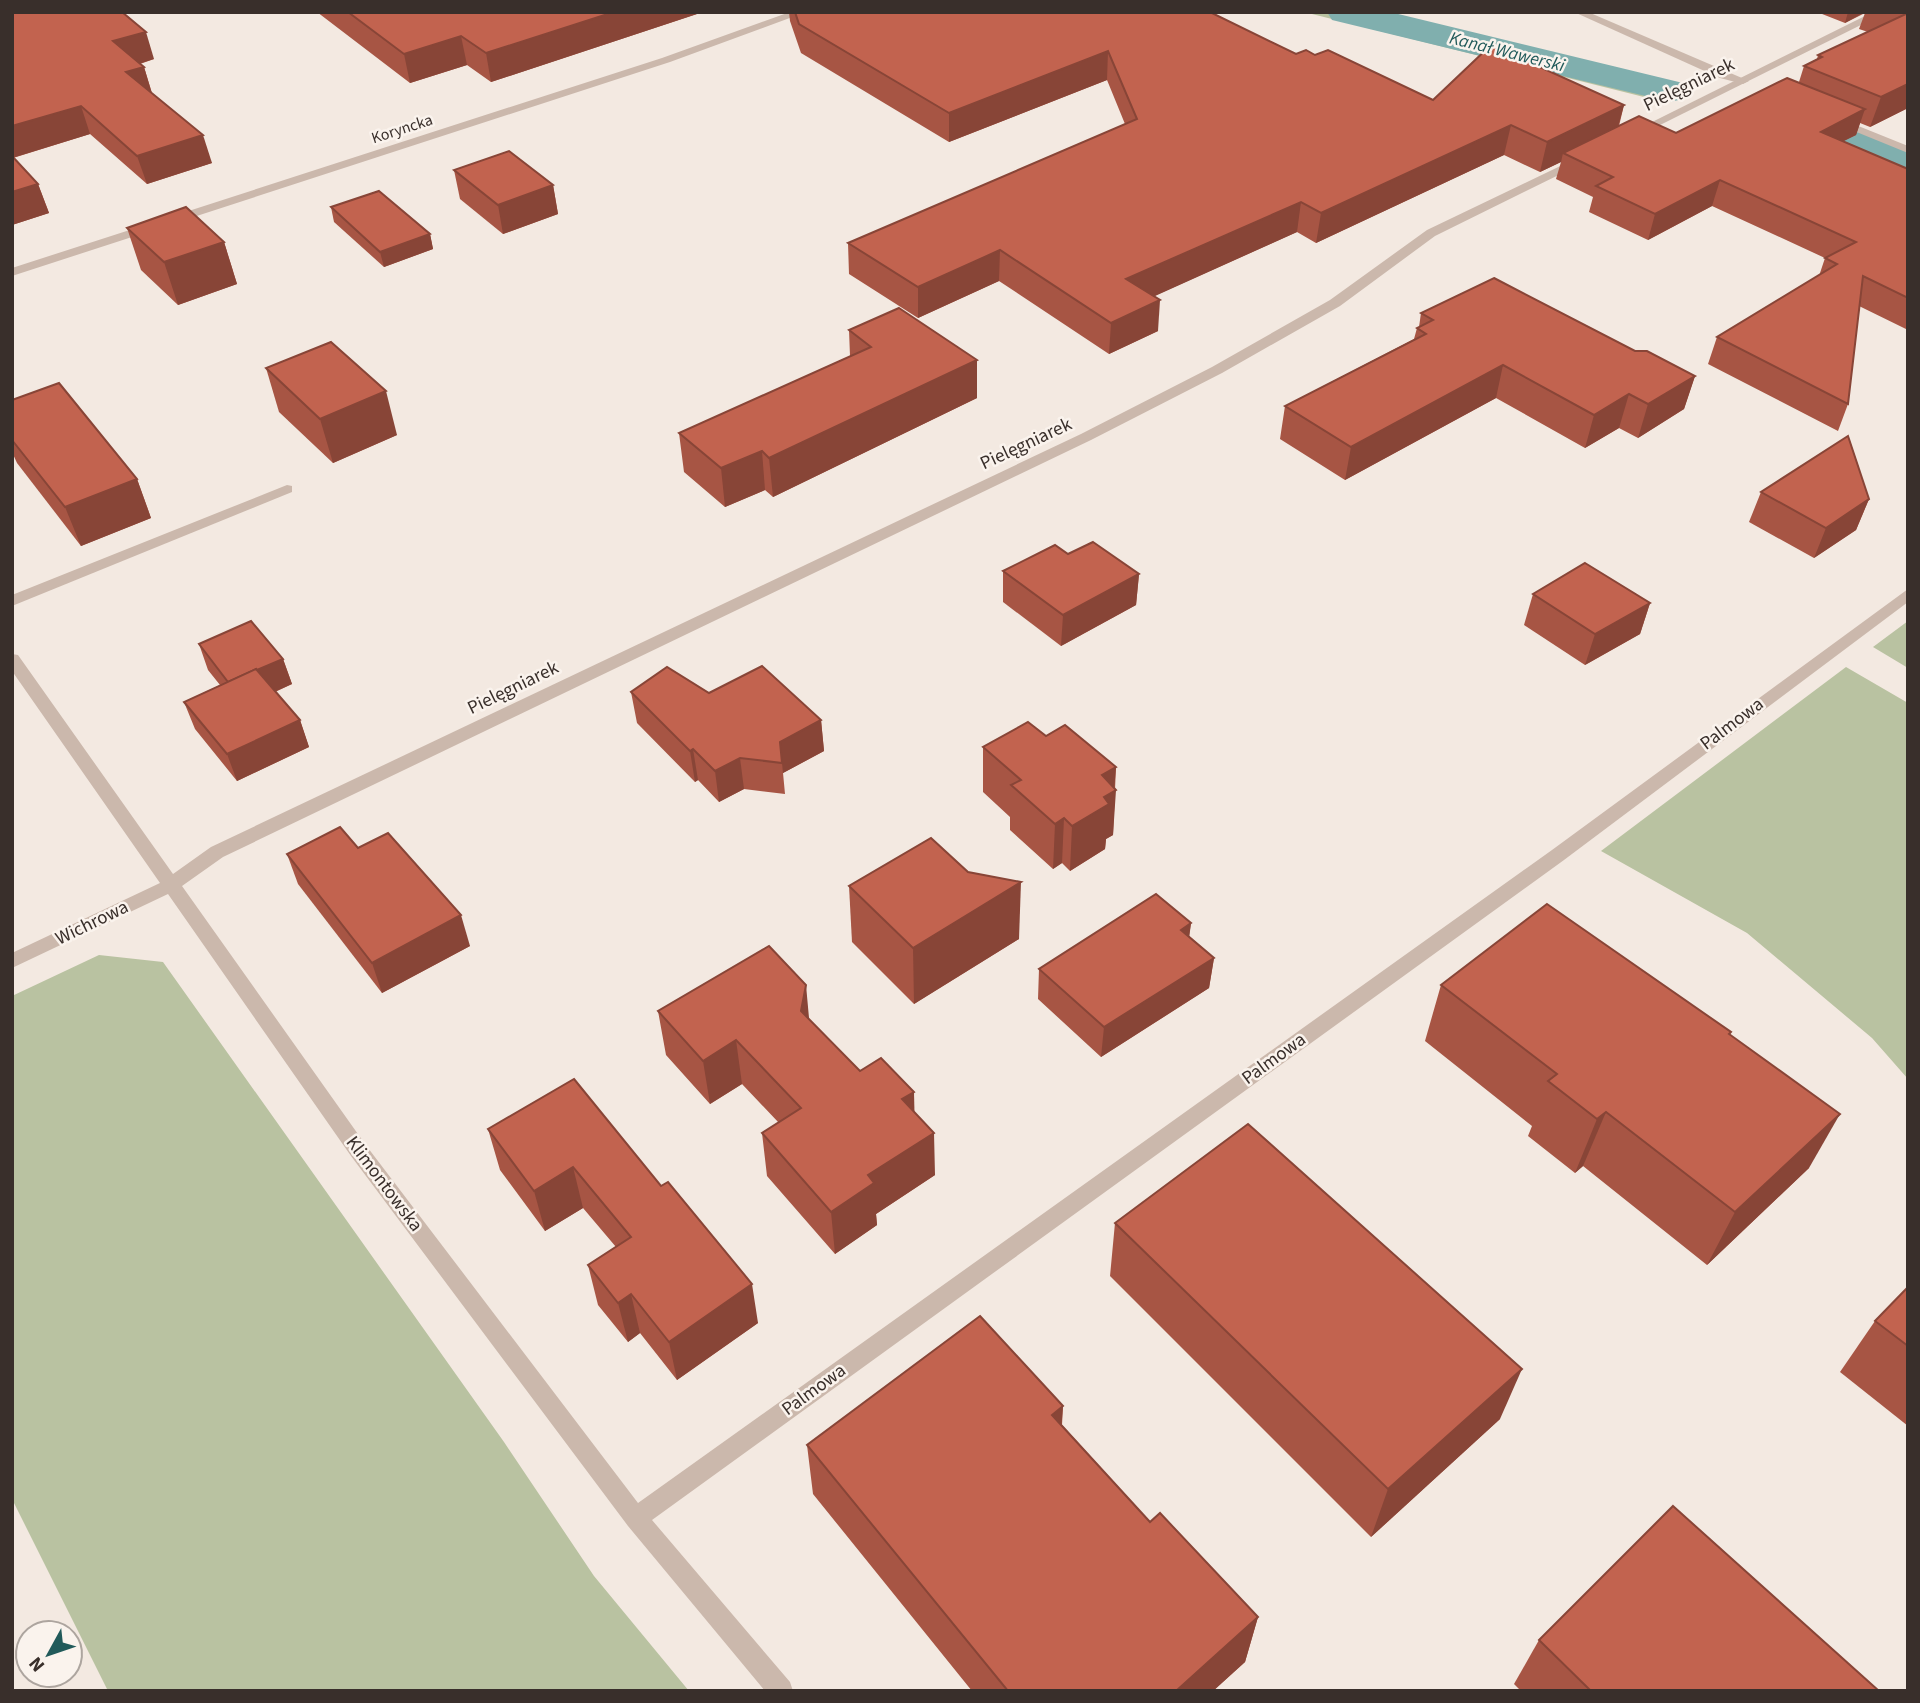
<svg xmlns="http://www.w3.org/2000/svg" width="1920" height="1703" font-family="'Source Sans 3',sans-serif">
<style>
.green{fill:#b9c2a1}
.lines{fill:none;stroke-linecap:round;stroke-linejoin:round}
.canal{fill:#80afae;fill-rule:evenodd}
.service{fill:#cbb8ac;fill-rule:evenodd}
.minor{fill:#cbb8ac;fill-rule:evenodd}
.wall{fill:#a75544}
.shaded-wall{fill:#884537}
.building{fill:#c2634f;stroke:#884537;stroke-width:2}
.labels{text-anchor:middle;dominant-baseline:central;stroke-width:5;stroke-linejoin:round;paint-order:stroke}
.far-street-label{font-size:16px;fill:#392f2b;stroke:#faf3ed}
.far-water-label{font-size:18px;font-style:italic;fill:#215a5a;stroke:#faf3ed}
.street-label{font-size:19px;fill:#392f2b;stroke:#faf3ed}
</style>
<rect width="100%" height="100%" fill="#f3e9e1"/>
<g class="green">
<polygon points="1304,12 1373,12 1690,89 1664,102"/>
<polygon points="1760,94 1908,155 1908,183"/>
<polygon points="1908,621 1908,668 1873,647"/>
<polygon points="1846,667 1908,703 1908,1079 1872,1038 1747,933 1601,851"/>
<polygon points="99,955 163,962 504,1442 594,1576 689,1691 108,1691 12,1499 12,996"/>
</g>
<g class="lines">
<g class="canal">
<polygon points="1327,12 1390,12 1683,83 1689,91 1683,99 1670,102 1332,20"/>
<polygon points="1769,102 1818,113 1908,151 1908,178 1793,130 1755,122 1750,114 1755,106"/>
</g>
<g class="service">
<polygon points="1574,12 1588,12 1749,81 1743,84 1720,78"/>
<polygon points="287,485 292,486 292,492 12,606 12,595"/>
</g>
<g class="minor">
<polygon points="790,12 806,12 670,62 12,276 12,268 662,58"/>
<polygon points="1873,12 1887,12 1638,136 1628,134"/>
<polygon points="1836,117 1908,146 1908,153 1832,122 1830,120"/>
<polygon points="1577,158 1583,162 1581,164 1435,236 1340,306 1222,373 1091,440 223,857 182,886 365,1144 638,1503 1552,850 1908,589 1908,602 1564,860 652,1520 790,1682 793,1691 765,1691 628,1526 351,1156 168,894 12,968 12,953 160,883 12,671 12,654 18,655 173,874 211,847 1081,434 1212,367 1330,300 1427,230"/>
</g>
</g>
<g class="wall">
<polygon points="12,12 154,59 140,64 144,67 152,93 212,163 147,184 90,134 13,158 38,184 49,213 12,225"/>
<polygon points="317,12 703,12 491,82 467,65 410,83"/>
<polygon points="789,12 1210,12 1296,54 1315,55 1433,100 1624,105 1619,126 1676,133 1799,82 1804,66 1817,59 1818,55 1868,32 1859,29 1865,13 1845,23 1817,12 1908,12 1908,108 1870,127 1860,123 1856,135 1843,141 1908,169 1908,330 1859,306 1848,404 1838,431 1708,364 1717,337 1819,276 1825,258 1712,206 1648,240 1589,212 1593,197 1556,179 1561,162 1540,172 1504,155 1316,243 1297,232 1154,296 1158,331 1109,354 999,281 918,318 849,274 848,243 1125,124 1107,80 949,142 801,53 790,21"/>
<polygon points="454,170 553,185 558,214 503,234 460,199"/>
<polygon points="331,207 430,234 433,249 384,267 334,222"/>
<polygon points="127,228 224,242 237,284 178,305 141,270"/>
<polygon points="1421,313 1635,351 1695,376 1684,409 1638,438 1619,428 1585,448 1496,398 1345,480 1280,439 1285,406 1414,339 1417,328 1419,327"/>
<polygon points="849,330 977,398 773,497 765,490 725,507 684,472 679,433 850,356"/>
<polygon points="266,368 397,435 333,463 279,412"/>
<polygon points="12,400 137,479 151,518 81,546 17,463 12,452"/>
<polygon points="1761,492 1869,499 1856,530 1814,558 1749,522"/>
<polygon points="1068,554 1139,574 1136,605 1061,646 1003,602 1003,571"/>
<polygon points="1533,594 1650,603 1640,634 1585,665 1524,625"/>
<polygon points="199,644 283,659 292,684 275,692 300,720 309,747 237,781 195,729 184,702 220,685 208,670"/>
<polygon points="631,692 709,693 821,720 824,751 783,773 785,794 744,789 719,802 698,780 695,782 637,723"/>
<polygon points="1046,736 1116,767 1113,835 1106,839 1105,849 1070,871 1062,863 1053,869 1010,830 1010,817 983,792 983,747"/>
<polygon points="358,848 470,946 382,993 298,884 287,854"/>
<polygon points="849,886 1019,939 914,1004 852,942"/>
<polygon points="1191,923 1189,936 1214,958 1209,988 1101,1057 1038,999 1039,969"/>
<polygon points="1441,985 1731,1032 1730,1035 1809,1168 1707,1265 1583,1166 1575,1173 1528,1136 1532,1126 1425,1041"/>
<polygon points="658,1011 809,1019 860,1071 914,1092 914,1112 935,1175 876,1214 877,1225 835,1254 767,1176 762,1133 779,1123 742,1084 710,1104 666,1055"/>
<polygon points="574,1079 758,1323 677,1380 640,1333 628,1342 598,1305 588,1265 616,1247 583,1208 545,1231 500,1170 488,1129"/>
<polygon points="1115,1223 1500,1419 1371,1537 1110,1276"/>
<polygon points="1908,1287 1908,1426 1840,1372 1875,1321"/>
<polygon points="1063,1406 1062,1425 1150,1522 1258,1617 1245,1662 1213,1691 972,1691 813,1494 807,1445"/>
<polygon points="1539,1640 1879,1691 1521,1691 1514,1684"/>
</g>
<g class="shaded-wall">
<polygon points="614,12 703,12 491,82 486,53"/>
<polygon points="1848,12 1865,12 1845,23"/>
<polygon points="146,32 154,59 122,69 113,41"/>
<polygon points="461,36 467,65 410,83 404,54"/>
<polygon points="1108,51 1107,80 949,142 949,113"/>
<polygon points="144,67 152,94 126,72"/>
<polygon points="1908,84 1908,108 1870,127 1881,97"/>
<polygon points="1624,105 1616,134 1563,153 1561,162 1540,172 1547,142"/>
<polygon points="81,106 90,134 12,158 12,126"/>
<polygon points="1865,109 1856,135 1812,157 1821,132"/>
<polygon points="1511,125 1504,155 1316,243 1321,213"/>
<polygon points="203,135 212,163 147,184 137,156"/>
<polygon points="1720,180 1712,206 1648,240 1655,214"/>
<polygon points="38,184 49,213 12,225 12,192"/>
<polygon points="553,185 558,214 503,234 498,205"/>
<polygon points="1301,202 1297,232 1124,310 1126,279"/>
<polygon points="430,234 433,249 384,267 380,252"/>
<polygon points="224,242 237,284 178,305 164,262"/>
<polygon points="1000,250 999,281 918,318 918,287"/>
<polygon points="1160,300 1158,331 1109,354 1111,323"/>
<polygon points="977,360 977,398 773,497 769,458"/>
<polygon points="1503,365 1496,398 1345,480 1351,447"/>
<polygon points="1695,376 1684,409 1638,438 1648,404"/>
<polygon points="386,391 397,435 333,463 320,419"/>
<polygon points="1629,394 1619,428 1585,448 1594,415"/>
<polygon points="762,451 765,490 725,507 721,468"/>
<polygon points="137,479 151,518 81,546 65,507"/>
<polygon points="1869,499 1856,530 1814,558 1826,528"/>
<polygon points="1139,574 1136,605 1061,646 1063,615"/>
<polygon points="1650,603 1640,634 1585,665 1595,634"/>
<polygon points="283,659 292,684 238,708 229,683"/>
<polygon points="300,720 309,747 237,781 227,754"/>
<polygon points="821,720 824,751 783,773 785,794 780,742"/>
<polygon points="693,749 698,780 695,782 690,751"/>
<polygon points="740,758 744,789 719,802 715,771"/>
<polygon points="1116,767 1114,791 1116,790 1113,835 1106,839 1105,849 1070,871 1072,826 1102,775"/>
<polygon points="1064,818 1062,863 1053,869 1055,824"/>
<polygon points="1021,882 1019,939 914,1004 913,948"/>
<polygon points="461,915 470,946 382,993 372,963"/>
<polygon points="1191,923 1187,954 1181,930"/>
<polygon points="1214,958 1209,988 1101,1057 1104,1027"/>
<polygon points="806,985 810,1029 801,1011"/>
<polygon points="736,1040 742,1084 710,1104 703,1061"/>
<polygon points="914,1092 915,1135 902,1099"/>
<polygon points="1606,1112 1583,1166 1575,1173 1597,1119"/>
<polygon points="1840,1114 1809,1168 1707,1265 1735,1212"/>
<polygon points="934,1133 935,1175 876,1214 877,1225 835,1254 831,1212 868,1175"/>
<polygon points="573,1167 583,1208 545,1231 534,1191"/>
<polygon points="752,1284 758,1323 677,1380 669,1342"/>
<polygon points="631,1294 640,1333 628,1342 618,1303"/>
<polygon points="1522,1369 1500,1419 1371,1537 1388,1489"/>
<polygon points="1063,1406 1059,1456 1052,1415"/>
<polygon points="1258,1617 1245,1662 1213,1691 1176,1691"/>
</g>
<g class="building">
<polygon points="12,12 122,12 146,32 113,41 144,67 126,72 203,135 137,156 81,106 12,126"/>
<polygon points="348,12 614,12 486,53 461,36 404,54"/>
<polygon points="795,12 1210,12 1296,54 1306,50 1315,55 1328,50 1433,100 1491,45 1624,105 1547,142 1511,125 1321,213 1301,202 1126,279 1160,300 1111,323 1000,250 918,287 848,243 1137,119 1108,51 949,113 799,24"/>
<polygon points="1902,12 1908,12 1908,84 1881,97 1804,66 1822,57 1818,55 1906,14"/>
<polygon points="1787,78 1865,109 1821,132 1908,169 1908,298 1863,276 1848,404 1717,337 1837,264 1825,258 1856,242 1720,180 1655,214 1596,186 1613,177 1563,153 1639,116 1676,133"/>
<polygon points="509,151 553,185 498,205 454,170"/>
<polygon points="12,156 38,184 12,192"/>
<polygon points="379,191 430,234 380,252 331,207"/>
<polygon points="186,207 224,242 164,262 127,228"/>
<polygon points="1494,278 1635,351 1647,351 1695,376 1648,404 1629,394 1594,415 1503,365 1351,447 1285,406 1426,334 1417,328 1433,320 1421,313"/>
<polygon points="899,308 977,360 769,458 762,451 721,468 679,433 871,347 849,330"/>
<polygon points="331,342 386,391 320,419 266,368"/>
<polygon points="59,383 137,479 65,507 12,440 12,400"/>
<polygon points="1848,436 1869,499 1826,528 1761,492"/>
<polygon points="1093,542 1139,574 1063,615 1003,571 1055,545 1068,554"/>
<polygon points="1585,563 1650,603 1595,634 1533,594"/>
<polygon points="251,621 283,659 257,670 256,669 228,682 199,644"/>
<polygon points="762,666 821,720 780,742 782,763 740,758 715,771 693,749 690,751 631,692 667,667 709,693"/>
<polygon points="256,669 300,720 227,754 184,702"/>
<polygon points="1028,722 1046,736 1065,725 1116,767 1102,775 1116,790 1104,797 1109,804 1072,826 1064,818 1055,824 1011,785 1021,780 983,747"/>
<polygon points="340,827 358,848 388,833 461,915 372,963 287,854"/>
<polygon points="931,838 968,872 1021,882 913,948 849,886"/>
<polygon points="1156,894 1191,923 1181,930 1214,958 1104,1027 1039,969"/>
<polygon points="1547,904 1731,1032 1729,1034 1840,1114 1735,1212 1606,1112 1597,1119 1548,1081 1557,1074 1441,985"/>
<polygon points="769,946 806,985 801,1011 860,1071 881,1058 914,1092 902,1099 934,1133 868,1175 874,1183 831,1212 762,1133 801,1108 736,1040 703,1061 658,1011"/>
<polygon points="574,1079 661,1186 668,1182 752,1284 669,1342 631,1294 618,1303 588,1265 631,1237 573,1167 534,1191 488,1129"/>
<polygon points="1248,1124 1522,1369 1388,1489 1115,1223"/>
<polygon points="1908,1287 1908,1346 1875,1321"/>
<polygon points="980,1316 1063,1406 1052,1415 1150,1522 1160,1513 1258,1617 1176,1691 1008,1691 807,1445"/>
<polygon points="1673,1506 1879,1691 1591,1691 1539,1640"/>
</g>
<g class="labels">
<g class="far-street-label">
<text transform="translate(402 129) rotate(-18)">Koryncka</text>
</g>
<g class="far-water-label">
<text transform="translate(1507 52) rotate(14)">Kanał Wawerski</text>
</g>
<g class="street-label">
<text transform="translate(1689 85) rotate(-26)">Pielęgniarek</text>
<text transform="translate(1026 444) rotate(-25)">Pielęgniarek</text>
<text transform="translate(513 688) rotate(-26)">Pielęgniarek</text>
<text transform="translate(1732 724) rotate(-37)">Palmowa</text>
<text transform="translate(92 923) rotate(-26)">Wichrowa</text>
<text transform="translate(1274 1059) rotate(-36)">Palmowa</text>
<text transform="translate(384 1184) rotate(53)">Klimontowska</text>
<text transform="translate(814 1390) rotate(-36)">Palmowa</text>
</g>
</g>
<rect width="1920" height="1703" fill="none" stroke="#392f2b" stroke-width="28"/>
<g transform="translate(49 1654) rotate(230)"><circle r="33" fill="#faf3ed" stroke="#ada59f" stroke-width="2"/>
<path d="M0-5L12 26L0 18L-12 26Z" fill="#215a5a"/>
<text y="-10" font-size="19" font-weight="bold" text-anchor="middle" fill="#392f2b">N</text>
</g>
</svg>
